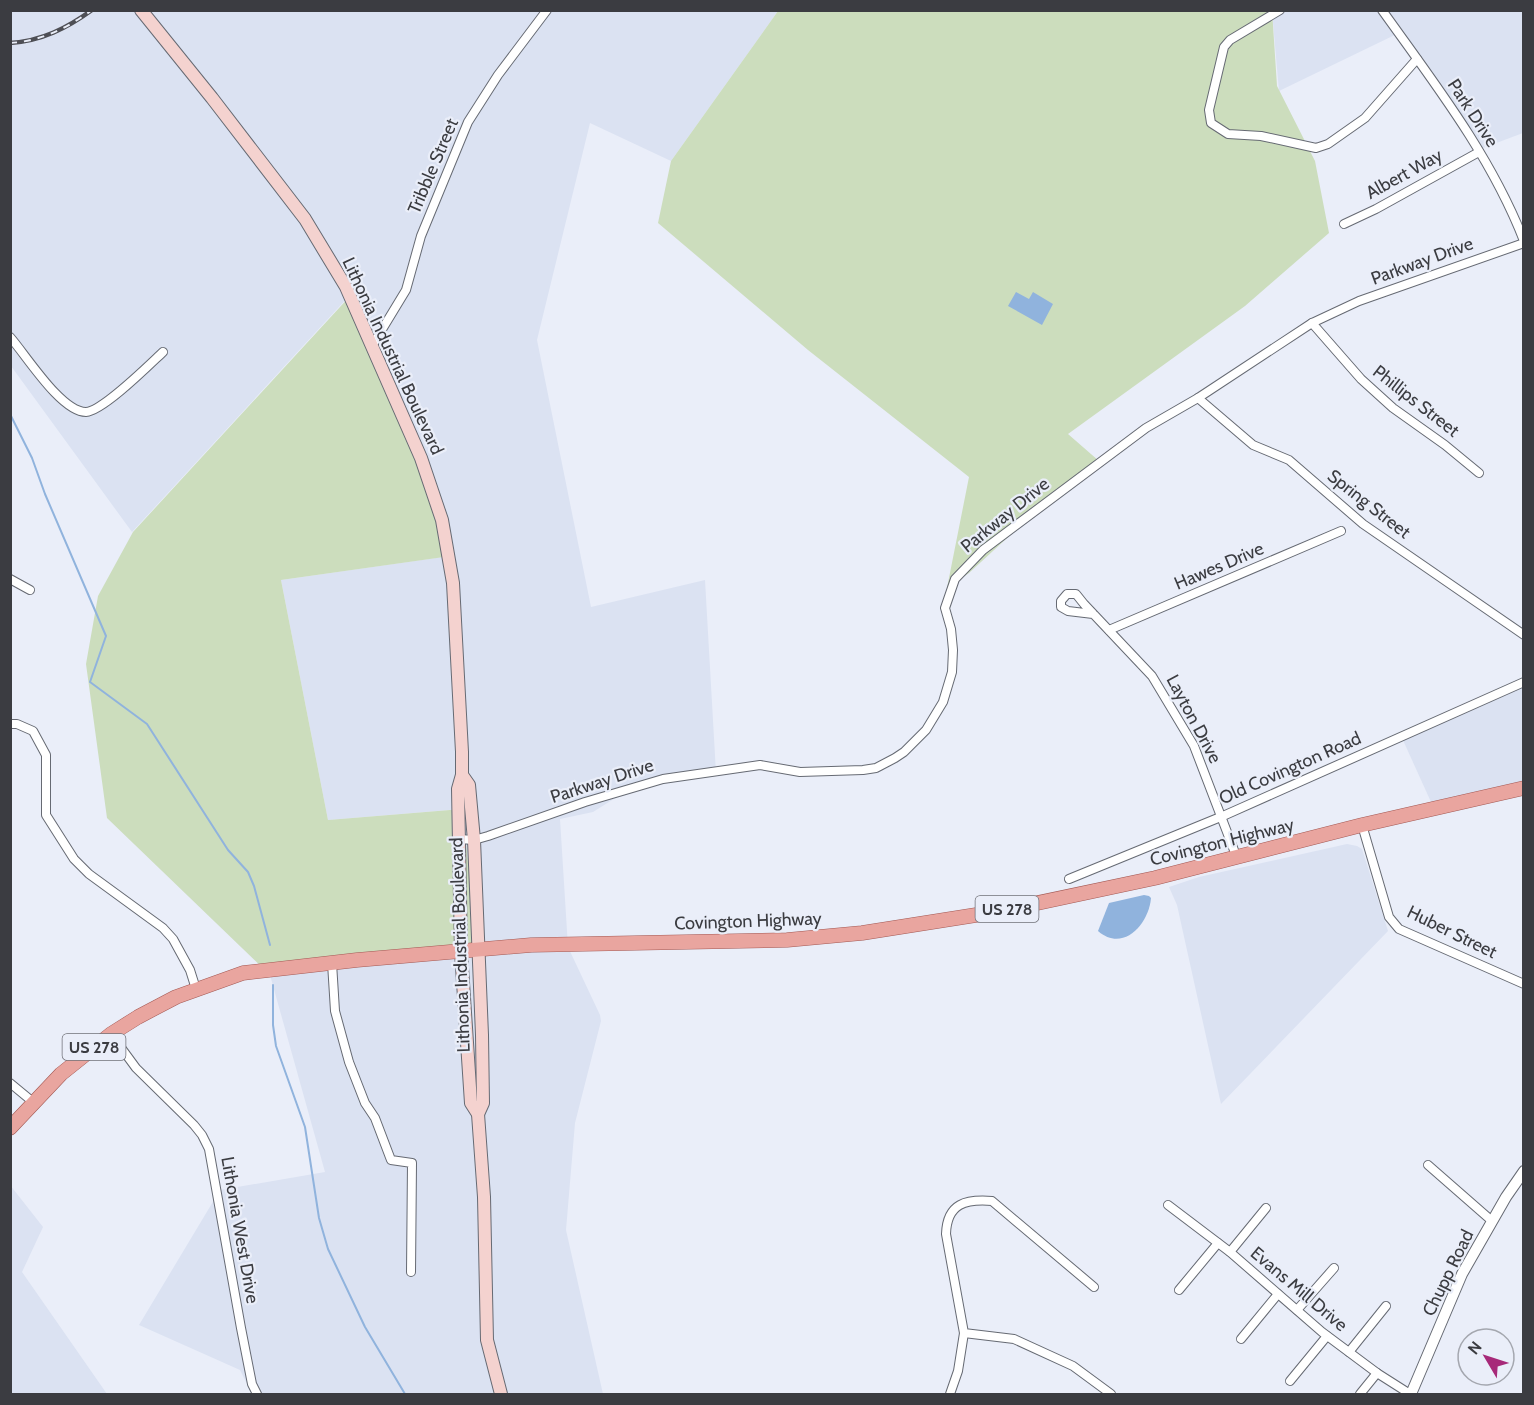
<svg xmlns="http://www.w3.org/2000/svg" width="1534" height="1405" font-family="Cabin,sans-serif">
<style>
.built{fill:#dbe2f2}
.green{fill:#ccddbd}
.water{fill:#90b3dd}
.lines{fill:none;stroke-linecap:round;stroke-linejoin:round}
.stream{stroke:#90b3dd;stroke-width:2}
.minor-casing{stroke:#666a73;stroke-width:10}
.tertiary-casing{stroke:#666a73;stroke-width:12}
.secondary-casing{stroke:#666a73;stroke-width:14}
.primary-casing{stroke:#a35954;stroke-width:15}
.minor{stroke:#fff;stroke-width:8}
.tertiary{stroke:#fff;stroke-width:10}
.secondary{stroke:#f4d2cf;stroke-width:12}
.primary{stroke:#e9a59f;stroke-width:14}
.rail-casing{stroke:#4e4f55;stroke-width:4.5}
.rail{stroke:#eaeef9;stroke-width:2;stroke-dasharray:7;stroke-linecap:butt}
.labels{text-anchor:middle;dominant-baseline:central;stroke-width:4.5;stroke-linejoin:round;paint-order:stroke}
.shield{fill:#eaeef9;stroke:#707178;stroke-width:1.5}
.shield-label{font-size:16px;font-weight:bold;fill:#3b3c41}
.street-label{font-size:18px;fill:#3b3c41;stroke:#eaeef9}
</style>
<rect width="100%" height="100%" fill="#eaeef9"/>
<g class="built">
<polygon points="10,11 778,11 671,161 590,123 537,340 591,607 705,580 716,773 636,785 593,812 560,819 568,947 600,1015 601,1021 575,1123 566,1230 603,1394 252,1394 240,1370 139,1325 220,1190 325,1172 270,975 461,809 328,820 281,580 443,557 350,295 132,532 11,366"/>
<polygon points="1272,11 1523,11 1523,133 1483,148 1403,31 1279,91"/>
<polygon points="1523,687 1523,781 1431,802 1402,738"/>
<polygon points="1347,844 1357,846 1362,849 1388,931 1221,1104 1177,905 1169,887 1199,877"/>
<polygon points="10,1185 43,1227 22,1272 107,1394 11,1394"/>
</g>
<g class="green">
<polygon points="1272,10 1277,86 1315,161 1329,233 1245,306 1068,434 1099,461 1070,480 969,573 947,588 969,477 808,350 658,223 671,161 778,11"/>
<polygon points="351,295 429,473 444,557 281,580 328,820 462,809 478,950 270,975 107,818 86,664 98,596 133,532"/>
</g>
<g class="water">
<polygon points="1016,292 1029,299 1033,292 1053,304 1042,325 1008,306"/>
<path d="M1144,895l5,1 2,2c-2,26 -28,55 -53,33l11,-28z"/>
</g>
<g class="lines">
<g class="stream">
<polyline points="10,414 32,458 45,494 106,636 90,682 147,724 228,850 248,872 254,886 270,945"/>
<polyline points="273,985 273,1025 276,1046 305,1127 319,1218 328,1249 365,1327 405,1394"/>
</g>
<defs>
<g id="minor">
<polyline points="1280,10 1230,40 1224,47 1209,110 1211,123 1228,134 1261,136 1316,148 1328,144 1365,118 1417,59"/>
<path d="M1382,10c53,74 109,146 142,231"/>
<polyline points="1344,224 1376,209 1479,152"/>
<polyline points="1312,323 1361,379 1393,408 1445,445 1479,473"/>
<path d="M10,337c16,18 51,75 76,75 17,-1 63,-47 77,-60"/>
<polyline points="372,346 406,290 421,236 468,122 498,75 547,10"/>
<polyline points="1198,398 1253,445 1289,460 1363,524 1524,635"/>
<polyline points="10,579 30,590"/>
<polyline points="1093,614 1068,611 1061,607 1061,601 1067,594 1076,594 1084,604 1152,676 1194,746 1237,858"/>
<polyline points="1109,630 1341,531"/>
<polyline points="10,724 17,724 33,731 46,755 46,815 74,859 89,874 163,928 173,939 190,970 196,989"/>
<polyline points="1362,825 1389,917 1399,929 1524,984"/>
<polyline points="459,839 474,840 488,836 585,802 663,779 760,765 800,772 863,770 876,768 895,758 904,752 926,730 943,702 952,672 953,650 951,629 945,608 955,579 983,550 1146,428 1198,398 1312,323 1359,301 1524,243"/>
<polyline points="1069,879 1223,816 1524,682"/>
<polyline points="332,963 335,1011 349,1062 365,1103 375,1118 391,1160 412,1163 411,1272"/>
<polyline points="111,1034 136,1068 194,1125 202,1135 209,1149 241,1328 252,1384 257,1394"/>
<polyline points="10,1083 33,1102"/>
<polyline points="1428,1165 1492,1221"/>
<polyline points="1168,1205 1230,1252 1322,1332 1377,1373 1410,1394"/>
<polyline points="1230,1252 1266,1208"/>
<path d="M1094,1287l-102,-86c-26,-2 -45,2 -46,33l18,99 50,6 59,27 38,28"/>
<polyline points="1179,1290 1218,1243"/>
<polyline points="1297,1310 1334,1268"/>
<polyline points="1241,1339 1278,1294"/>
<polyline points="1349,1352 1386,1306"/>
<polyline points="1290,1381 1327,1336"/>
<polyline points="950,1394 958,1371 964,1333"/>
<polyline points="1360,1394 1377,1373"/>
</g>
<polyline id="tertiary" points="1411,1394 1462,1274 1506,1197 1524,1171"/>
<g id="secondary">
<polyline points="141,10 212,98 305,219 346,287 421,458 442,520 453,583 462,752 462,775 458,789 461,952 471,1103 478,1114 484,1197 487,1340 501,1394"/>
<polyline points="462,775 469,785 474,840 482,1035 483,1103 478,1114"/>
</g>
<polyline id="primary" points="10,1128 61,1074 111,1034 138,1017 176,997 243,973 357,960 531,945 787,940 862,933 995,912 1155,878 1362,825 1524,788"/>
</defs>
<use href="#minor" class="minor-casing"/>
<use href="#tertiary" class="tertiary-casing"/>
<use href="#secondary" class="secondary-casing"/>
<use href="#primary" class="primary-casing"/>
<use href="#minor" class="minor"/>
<use href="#tertiary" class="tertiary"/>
<use href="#secondary" class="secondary"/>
<use href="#primary" class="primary"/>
<defs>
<path id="rail" d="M10,43c32,-2 57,-15 82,-33"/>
</defs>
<use href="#rail" class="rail-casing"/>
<use href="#rail" class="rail"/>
</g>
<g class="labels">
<g class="shield">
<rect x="975.5" y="896" width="63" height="26" rx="4.5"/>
<rect x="62.5" y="1034" width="63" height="26" rx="4.5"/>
</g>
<g class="shield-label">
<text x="1007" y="909">US 278</text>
<text x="94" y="1047">US 278</text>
</g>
<g class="street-label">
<text transform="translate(1473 113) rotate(57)">Park Drive</text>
<text transform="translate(433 166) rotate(-67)">Tribble Street</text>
<text transform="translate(1404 174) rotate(-29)">Albert Way</text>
<text transform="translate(1422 261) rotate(-20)">Parkway Drive</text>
<text transform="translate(393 356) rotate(65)">Lithonia Industrial Boulevard</text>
<text transform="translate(1416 401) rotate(38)">Phillips Street</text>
<text transform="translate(1369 504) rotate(38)">Spring Street</text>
<text transform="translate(1005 515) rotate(-39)">Parkway Drive</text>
<text transform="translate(1219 566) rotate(-23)">Hawes Drive</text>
<text transform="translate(1194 719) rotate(62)">Layton Drive</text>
<text transform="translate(1290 768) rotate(-24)">Old Covington Road</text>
<text transform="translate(602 781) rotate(-18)">Parkway Drive</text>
<text transform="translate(1222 842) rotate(-14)">Covington Highway</text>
<text transform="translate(748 921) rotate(-2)">Covington Highway</text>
<text transform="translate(1452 932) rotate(26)">Huber Street</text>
<text transform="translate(460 945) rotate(-92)">Lithonia Industrial Boulevard</text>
<text transform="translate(240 1230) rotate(80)">Lithonia West Drive</text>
<text transform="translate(1448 1273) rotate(-64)">Chupp Road</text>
<text transform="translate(1299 1289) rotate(40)">Evans Mill Drive</text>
</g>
</g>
<rect width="1534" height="1405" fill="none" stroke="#3b3c41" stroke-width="24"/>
<g transform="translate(1486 1357) rotate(309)"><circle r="28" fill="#eaeef9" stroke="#a4a7af" stroke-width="1.5"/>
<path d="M0-4.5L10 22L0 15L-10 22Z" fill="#a72979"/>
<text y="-9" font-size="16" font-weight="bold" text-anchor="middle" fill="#3b3c41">N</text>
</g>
</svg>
